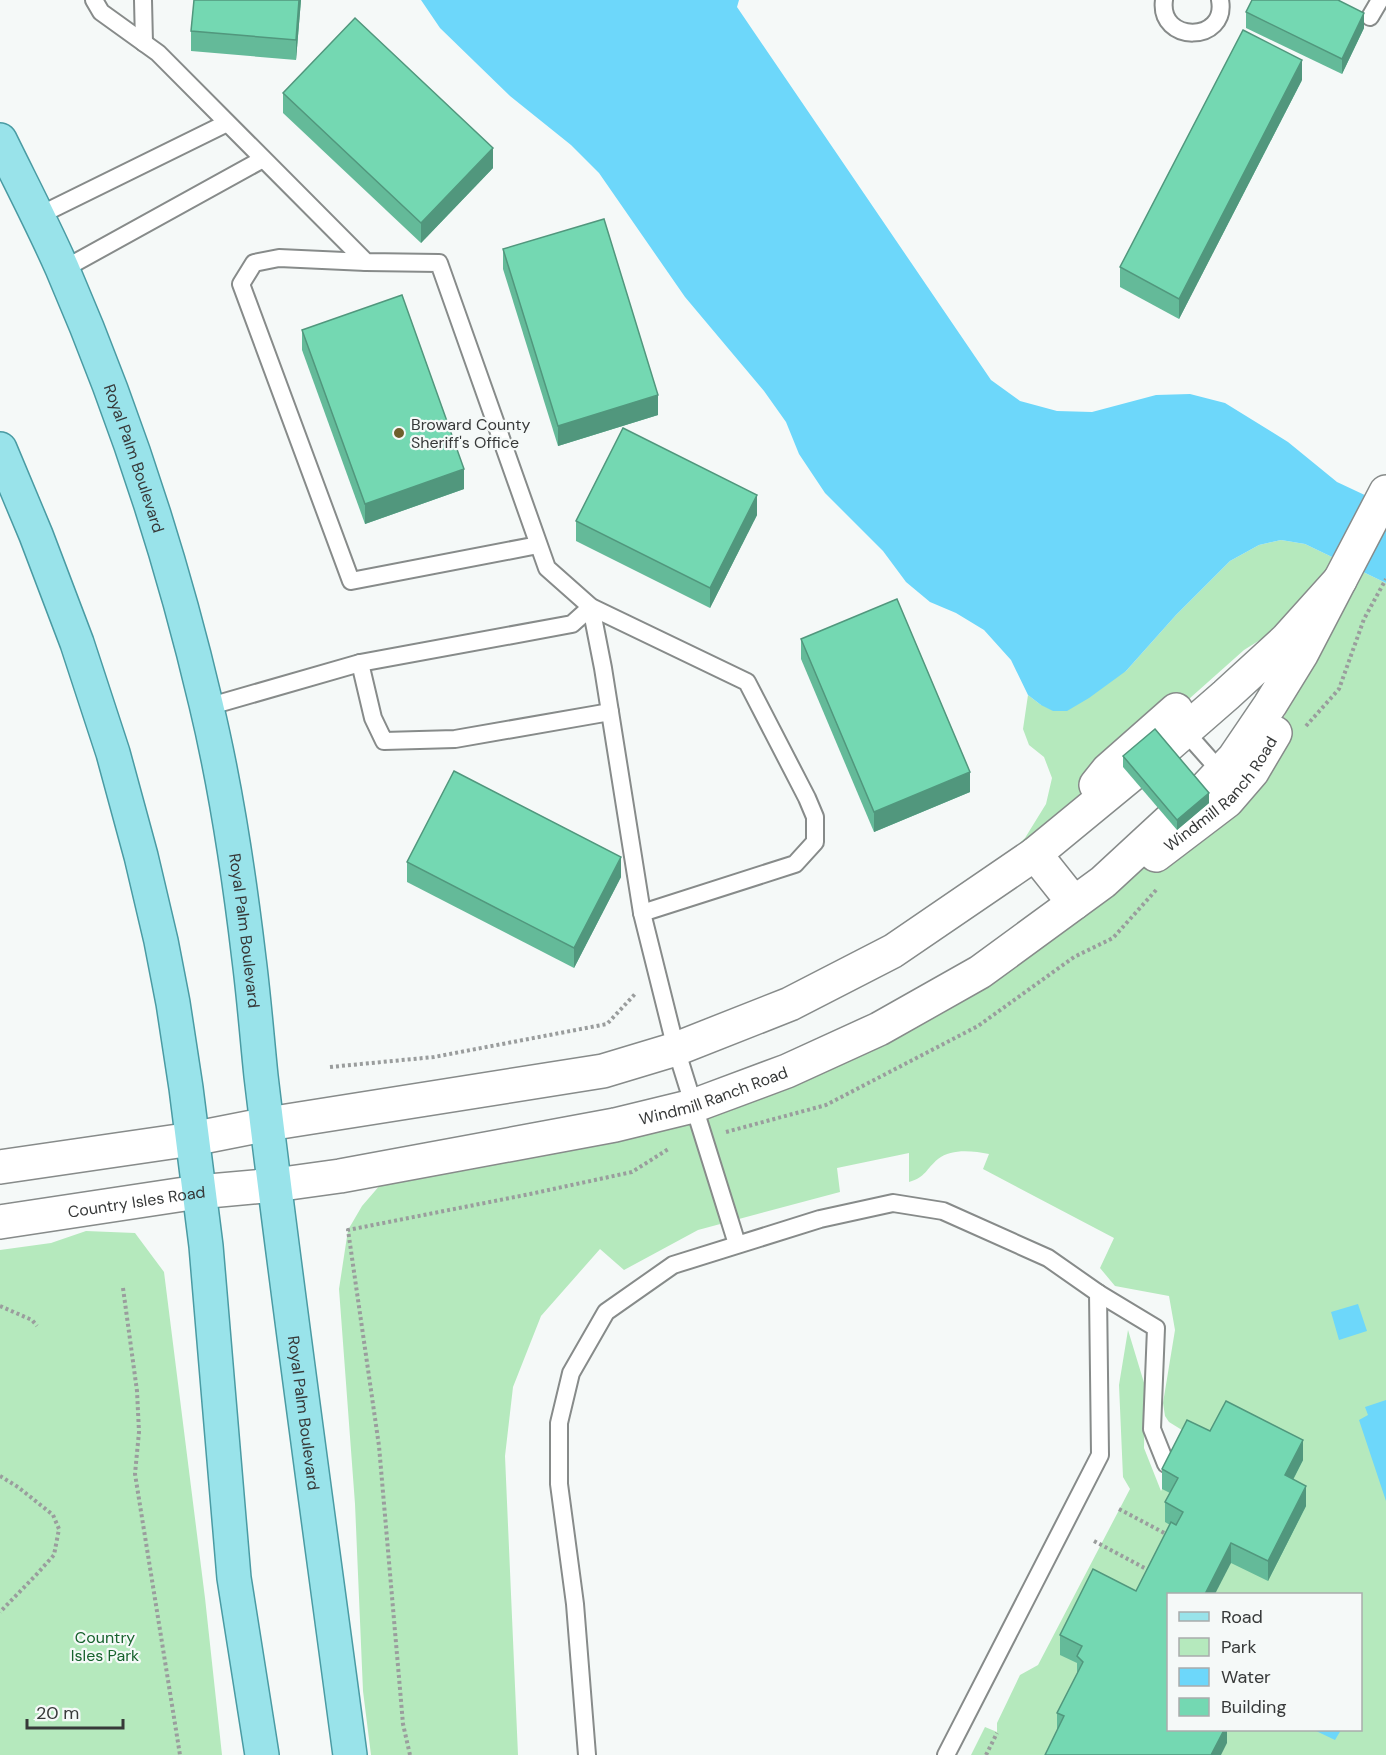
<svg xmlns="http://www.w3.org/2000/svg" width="1386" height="1755" font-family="'DM Sans',sans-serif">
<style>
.green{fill:#b5e9bd;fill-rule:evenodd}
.water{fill:#6dd7fa}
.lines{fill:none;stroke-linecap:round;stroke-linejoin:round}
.service-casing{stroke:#878b8a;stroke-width:20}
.minor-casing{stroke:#878b8a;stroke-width:36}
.tertiary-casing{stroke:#878b8a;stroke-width:36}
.primary-casing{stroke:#4a9ba3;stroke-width:36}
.path{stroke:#9a9d9d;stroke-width:4;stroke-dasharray:3 3;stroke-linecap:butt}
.service{stroke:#fff;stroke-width:16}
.minor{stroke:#fff;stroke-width:33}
.tertiary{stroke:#fff;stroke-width:33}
.primary{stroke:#99e3ea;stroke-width:33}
.wall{fill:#64ba99}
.shaded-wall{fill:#51977d}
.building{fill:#74d8b2;stroke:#51977d;stroke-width:1.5}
.poi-dot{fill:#6e5f2c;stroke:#f5f9f8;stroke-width:2}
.labels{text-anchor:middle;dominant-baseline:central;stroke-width:4.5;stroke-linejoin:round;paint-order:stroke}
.poi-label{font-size:16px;fill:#373939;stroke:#f5f9f8;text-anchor:start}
.street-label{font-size:16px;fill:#373939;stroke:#f5f9f8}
.park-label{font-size:16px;fill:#17622d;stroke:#f5f9f8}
</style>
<rect width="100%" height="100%" fill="#f5f9f8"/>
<g class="green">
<path d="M1281,540l24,4 81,39v1172h-415l14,-28 12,5v-9l23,-48 18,-10 92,-176 -7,-12 -4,-92 9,-55 17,56 -1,62 17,43 29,-56 -21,-13 -4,-6 -2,-13 12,-73 -6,-34 -54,-10 -15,-18 14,-30 -131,-69 6,-15c-16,-3 -37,-6 -51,5 -12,10 -12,18 -29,23v-29l-72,15 3,24 -142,38 -74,40 -24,-21 -59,67 -28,71 -8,69 13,299h-147l-8,-64 -8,-187 -16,-215 9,-59 14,-24 19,-22 234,-59 264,-96 373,-257 33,-57 42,-111 -8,-1 -75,47 -73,65 -109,117 -123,87 86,-81 21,-34 6,-26 -8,-21 -15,-12 -6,-16 5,-34 13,10 85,-34 50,-56 54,-54 29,-16zM1168,1594h192v136h-192z"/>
<polygon points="86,1231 135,1233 164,1272 205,1598 222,1755 0,1755 0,1250 51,1243"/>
</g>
<g class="water">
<polygon points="421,0 739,0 737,7 991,380 1020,401 1057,411 1092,412 1156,395 1190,394 1225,403 1288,442 1337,482 1386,505 1386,583 1305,544 1281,540 1259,545 1230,561 1176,615 1126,671 1089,698 1067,711 1053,711 1041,705 1028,695 1011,660 984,630 956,613 930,602 906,582 883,551 825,493 799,454 786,422 764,391 685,297 599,173 571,145 510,96 440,28"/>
<polygon points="1358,1304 1367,1331 1339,1340 1331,1312"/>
<polygon points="1386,1400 1386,1501 1359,1420 1368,1415 1365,1407"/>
<polygon points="1314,1730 1341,1730 1335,1740"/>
</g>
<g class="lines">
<defs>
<g id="service">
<polyline points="94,0 101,12 158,53 366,262 439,263 547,568 591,607 747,682 807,798 815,817 815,842 795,864 642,913"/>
<polyline points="143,0 144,43"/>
<path d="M1164,0c-6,44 64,43 56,0"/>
<polyline points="1370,17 1380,0"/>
<polyline points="38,216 227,123"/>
<polyline points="366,262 279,258 254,263 241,284 351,581 538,545"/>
<polyline points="62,270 263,159"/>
<polyline points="360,663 373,718 384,741 455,739 610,712"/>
<polyline points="207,707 360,663 572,624 591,607 603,668 642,913 676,1049 737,1244"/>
<polyline points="1182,728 1221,772"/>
<polyline points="1098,1293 1156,1328 1152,1429 1166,1464"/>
<polyline points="587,1755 575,1604 559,1484 559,1423 571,1373 606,1312 673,1265 820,1219 893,1203 943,1211 1048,1258 1098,1293 1100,1455 946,1755"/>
</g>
<g id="minor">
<polyline points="1340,580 1386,492"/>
<polyline points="1164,749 1226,695 1286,640 1340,580 1302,653 1270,705 1234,758 1201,793"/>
<polyline points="1096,785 1108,770 1176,710"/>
<polyline points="1035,854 1074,903"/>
<path id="s1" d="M1156,855l71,-54 25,-29 23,-39"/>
<polyline points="268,1124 603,1071 676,1049 790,1004 893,951 1035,854 1131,775"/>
<path id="s2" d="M275,1185l65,-9 275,-51 78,-19 94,-35 92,-42 101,-57 123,-90 66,-61"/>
</g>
<g id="tertiary">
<polyline points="0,1167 192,1139 268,1124"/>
<path id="s3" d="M0,1222l198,-30 77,-7"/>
</g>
<g id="primary">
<path id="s4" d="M0,140c21,43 43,85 62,128 61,141 109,287 144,436 20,83 33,170 43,255 5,39 8,78 12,117 27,226 59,453 89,679"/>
<polyline points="0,449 36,535 77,643 113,753 141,856 161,941 173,1003 186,1088 206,1246 234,1578 262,1755"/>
</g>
</defs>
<use href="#service" class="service-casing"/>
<use href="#minor" class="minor-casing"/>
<use href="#tertiary" class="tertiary-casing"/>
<use href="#primary" class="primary-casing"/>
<g class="path">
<polyline points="1306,726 1339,689 1364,619 1386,579"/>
<polyline points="330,1067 434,1057 607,1024 636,993"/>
<polyline points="726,1132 826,1105 978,1026 1074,957 1113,938 1157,889"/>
<polyline points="123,1288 137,1391 139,1432 135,1474 180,1755"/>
<polyline points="0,1306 32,1320 37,1326"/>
<polyline points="0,1476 18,1487 53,1515 59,1529 54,1555 36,1575 0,1612"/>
<polyline points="1119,1509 1170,1536"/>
<polyline points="1094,1541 1152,1572"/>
<polyline points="410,1755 403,1724 379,1446 348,1230 530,1194 632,1172 670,1148"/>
<polyline points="986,1755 997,1733"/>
</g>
<use href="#service" class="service"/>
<use href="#minor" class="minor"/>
<use href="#tertiary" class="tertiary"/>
<use href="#primary" class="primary"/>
</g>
<g class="wall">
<polygon points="194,0 301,0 296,60 191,51 191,31"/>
<polygon points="1246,12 1364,28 1342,74 1246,28"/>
<polygon points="1302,80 1179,319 1120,287 1120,267"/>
<polygon points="283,93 493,168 421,243 283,113"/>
<polygon points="503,249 658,415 558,446 503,269"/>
<polygon points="302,330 464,489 365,524 302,350"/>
<polygon points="757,515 710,608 576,541 576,521"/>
<polygon points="801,639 970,792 874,832 801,659"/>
<polygon points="1123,756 1209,803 1177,830 1123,767"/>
<polygon points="407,862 621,877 574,968 407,882"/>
<polygon points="1210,1431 1303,1460 1293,1480 1306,1506 1268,1581 1231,1563 1168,1594 1168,1730 1227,1730 1227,1743 1057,1730 1057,1713 1077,1675 1077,1663 1060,1655 1060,1635 1136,1591 1170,1525 1165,1522 1165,1502 1170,1493 1162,1489 1162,1469"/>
</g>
<g class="shaded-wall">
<polygon points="299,0 301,0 296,60 296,40"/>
<polygon points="1364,13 1364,28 1342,74 1342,59"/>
<polygon points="1302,60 1302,80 1179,319 1179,299"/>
<polygon points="493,148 493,168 421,243 421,223"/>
<polygon points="658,395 658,415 558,446 558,426"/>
<polygon points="464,469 464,489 365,524 365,504"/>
<polygon points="757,495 757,515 710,608 710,588"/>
<polygon points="970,772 970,792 874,832 874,812"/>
<polygon points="1209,793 1209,803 1177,830 1177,820"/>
<polygon points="621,857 621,877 574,968 574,948"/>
<polygon points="1303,1440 1303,1460 1285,1495 1285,1475"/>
<polygon points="1306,1486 1306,1506 1268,1581 1268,1561"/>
<polygon points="1231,1543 1231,1563 1215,1594 1205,1594"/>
<polygon points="1224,1730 1227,1730 1227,1743 1221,1755 1211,1755"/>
</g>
<g class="building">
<polygon points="194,0 299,0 296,40 191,31"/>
<polygon points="1252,0 1338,0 1364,13 1342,59 1246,12"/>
<polygon points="355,18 493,148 421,223 283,93"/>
<polygon points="1243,30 1302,60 1179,299 1120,267"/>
<polygon points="604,219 658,395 558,426 503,249"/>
<polygon points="402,295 464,469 365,504 302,330"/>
<polygon points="623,428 757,495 710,588 576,521"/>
<polygon points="897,599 970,772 874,812 801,639"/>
<polygon points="1155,729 1209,793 1177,820 1123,756"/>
<polygon points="454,771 621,857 574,948 407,862"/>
<polygon points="1226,1401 1303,1440 1285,1475 1306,1486 1268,1561 1231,1543 1205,1594 1168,1594 1168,1730 1224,1730 1211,1755 1045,1755 1064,1716 1057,1713 1083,1662 1077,1656 1082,1646 1060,1635 1093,1569 1136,1591 1171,1522 1176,1525 1183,1512 1165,1502 1178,1478 1162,1469 1187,1420 1210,1431"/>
</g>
<circle class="poi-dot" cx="399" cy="433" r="6"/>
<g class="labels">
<g class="poi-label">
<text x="411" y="424">Broward County<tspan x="411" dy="18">Sheriff's Office</tspan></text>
</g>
<g class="street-label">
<text stroke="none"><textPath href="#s4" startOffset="346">Royal Palm Boulevard</textPath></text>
<text stroke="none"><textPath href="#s1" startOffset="90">Windmill Ranch Road</textPath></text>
<text stroke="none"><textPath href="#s4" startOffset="832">Royal Palm Boulevard</textPath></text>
<text stroke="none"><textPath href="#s2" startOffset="448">Windmill Ranch Road</textPath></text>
<text stroke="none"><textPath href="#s3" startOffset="138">Country Isles Road</textPath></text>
<text stroke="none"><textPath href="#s4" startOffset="1318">Royal Palm Boulevard</textPath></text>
</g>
<g class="park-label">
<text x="105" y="1637">Country<tspan x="105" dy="18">Isles Park</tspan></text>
</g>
</g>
<rect x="1167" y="1593" width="195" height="138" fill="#f5f9f8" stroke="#a9acac" stroke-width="1.5"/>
<rect x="1179" y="1612" width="30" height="9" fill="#99e3ea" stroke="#a9acac" stroke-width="1.5"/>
<text x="1221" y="1623" font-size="18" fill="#373939">Road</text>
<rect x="1179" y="1638" width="30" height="18" fill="#b5e9bd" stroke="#a9acac" stroke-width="1.5"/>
<text x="1221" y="1653" font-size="18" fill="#373939">Park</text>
<rect x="1179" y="1668" width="30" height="18" fill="#6dd7fa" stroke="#a9acac" stroke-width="1.5"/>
<text x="1221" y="1683" font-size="18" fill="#373939">Water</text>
<rect x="1179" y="1698" width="30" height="18" fill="#74d8b2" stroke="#a9acac" stroke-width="1.5"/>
<text x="1221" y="1713" font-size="18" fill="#373939">Building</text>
<path d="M27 1719v9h96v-9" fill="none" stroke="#373939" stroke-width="3"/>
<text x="36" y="1719" font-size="18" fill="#373939" stroke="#f5f9f8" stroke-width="4.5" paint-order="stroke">20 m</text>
</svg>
